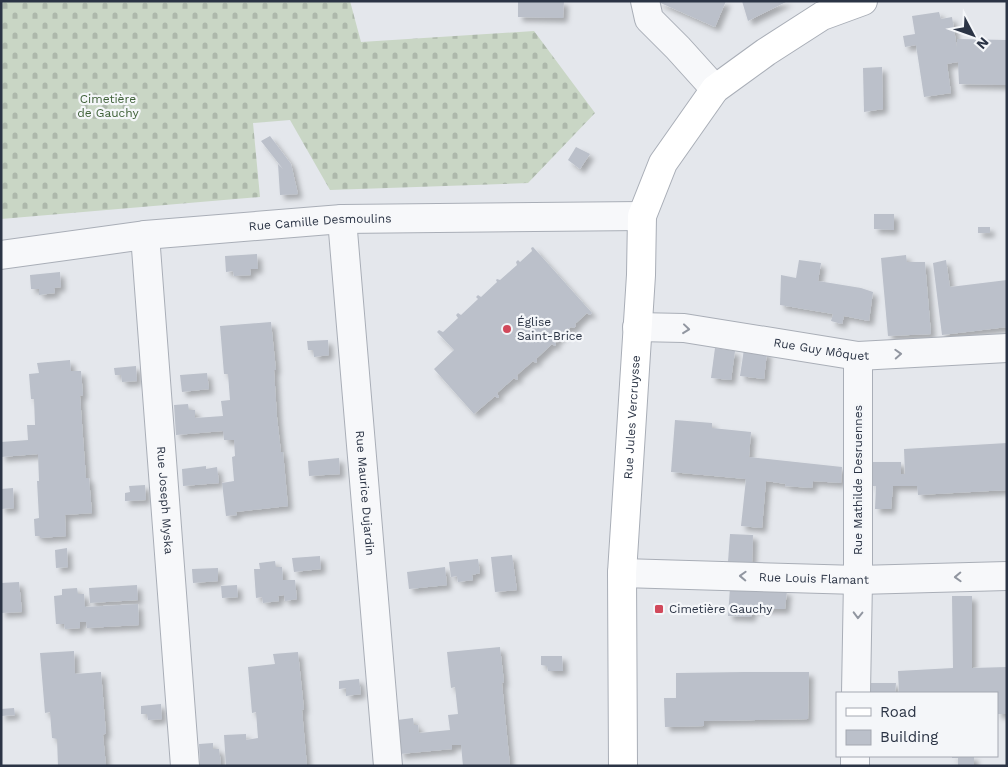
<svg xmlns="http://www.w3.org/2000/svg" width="1008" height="767" font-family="'Work Sans',sans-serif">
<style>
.cemetery{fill:url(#cemetery-stones)}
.building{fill:#bbc0ca;filter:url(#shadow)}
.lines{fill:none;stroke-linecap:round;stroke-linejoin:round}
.minor-casing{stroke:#a9aeb7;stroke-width:30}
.tertiary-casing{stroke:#a9aeb7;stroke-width:30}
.secondary-casing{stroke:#a9aeb7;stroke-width:30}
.minor{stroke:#f7f8fa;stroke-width:28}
.tertiary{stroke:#f7f8fa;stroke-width:28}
.secondary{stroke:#fff;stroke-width:28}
.oneway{stroke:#9196a0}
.poi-dot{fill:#d1495b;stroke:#f4f6f9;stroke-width:2}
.labels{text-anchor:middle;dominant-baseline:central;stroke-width:4.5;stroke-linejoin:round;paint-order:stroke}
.park-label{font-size:12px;fill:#3f6138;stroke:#f4f6f9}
.street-label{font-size:12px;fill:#2b3445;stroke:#f4f6f9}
.poi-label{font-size:12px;fill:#2b3445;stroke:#f4f6f9;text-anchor:start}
</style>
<defs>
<pattern id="cemetery-stones" width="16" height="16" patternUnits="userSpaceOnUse" patternTransform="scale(1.25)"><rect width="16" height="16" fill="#c9d6c5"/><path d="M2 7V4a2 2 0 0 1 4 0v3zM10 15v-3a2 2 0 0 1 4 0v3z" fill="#adb8ab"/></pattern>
<filter id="shadow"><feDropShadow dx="4.5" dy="4.5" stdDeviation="2.5" flood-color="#0004"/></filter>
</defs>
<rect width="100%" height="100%" fill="#e4e7ec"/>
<polygon class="cemetery" points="1,1 350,1 361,42 534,31 595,113 528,183 330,190 290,120 253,123 260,197 1,219"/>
<g class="building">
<polygon points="518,1 564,1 563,18 518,17"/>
<polygon points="656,1 726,1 715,27"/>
<polygon points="742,1 788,1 748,21"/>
<polygon points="939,12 941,19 952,17 957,48 957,39 1007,40 1007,85 959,84 958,62 952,63 947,64 951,93 924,97 916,45 905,47 903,36 915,34 912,16"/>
<polygon points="882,67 883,109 864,112 863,68"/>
<polygon points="270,136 291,164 298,194 280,195 278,164 283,169 261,141"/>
<polygon points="576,147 590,154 580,169 568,160"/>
<polygon points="874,214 894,214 894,230 874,229"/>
<rect x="978" y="227" width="12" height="6"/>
<polygon points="533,247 592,313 590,315 587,313 575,324 576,326 574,328 571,327 555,341 556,344 555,346 552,344 536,359 537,361 536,363 533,361 517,375 518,379 517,380 514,378 497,393 499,397 497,398 495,396 474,414 434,369 454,350 437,332 439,330 443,332 458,318 456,315 458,313 461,315 478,299 476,297 478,295 481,297 497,282 496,280 497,279 500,280 517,265 516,262 518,260 520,262 532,251 531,248"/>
<polygon points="257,254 258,269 250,269 251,275 234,276 233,271 226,272 225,256"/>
<polygon points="906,255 907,262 925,262 931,334 888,336 881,258"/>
<polygon points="799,260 821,263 818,281 861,288 873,292 869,321 844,316 842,324 831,321 833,314 780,305 781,275 796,278"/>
<polygon points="946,260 950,287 1007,280 1007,327 942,335 933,263"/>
<polygon points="60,272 61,287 54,288 55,293 39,295 39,289 31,289 30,275"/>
<polygon points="271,322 276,370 274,370 277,417 281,452 283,452 288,506 236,512 237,515 226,516 222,483 234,481 232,457 235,456 234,440 224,440 223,431 176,435 174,405 188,404 189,410 195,410 195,418 223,416 221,401 230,400 228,374 224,374 220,326"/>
<polygon points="328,340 329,355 314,357 313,350 308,350 307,341"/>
<polygon points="715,348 735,351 731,380 711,378"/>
<polygon points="744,349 767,352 764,379 740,376"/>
<polygon points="70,360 71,371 81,371 83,395 80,396 86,478 89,478 92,513 65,515 66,536 40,538 40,536 35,536 34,519 39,518 37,481 39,481 38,454 1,457 1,442 28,440 27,425 35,425 34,399 31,399 29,374 39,373 37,363"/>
<polygon points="136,366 137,381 122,382 121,375 115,375 114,368"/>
<polygon points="207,373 209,389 182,392 180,375"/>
<polygon points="675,420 712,423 712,428 751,432 749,457 842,467 841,483 813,481 812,488 785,486 786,484 766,481 762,528 741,526 746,479 671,472"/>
<polygon points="1007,443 1007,490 918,495 917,486 893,486 891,509 875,509 876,486 872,486 872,462 901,462 901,474 905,474 904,449"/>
<polygon points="339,458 340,474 309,476 308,461"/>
<polygon points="206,466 206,469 217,467 219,483 183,486 182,469"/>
<polygon points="145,485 146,500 125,501 125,493 130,492 129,486"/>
<polygon points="13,488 14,508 1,509 1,489"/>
<polygon points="730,534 753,535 752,563 728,562"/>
<polygon points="67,548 68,567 56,568 55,550"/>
<polygon points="512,555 517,590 495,592 491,557"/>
<polygon points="320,556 321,569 294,572 292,558"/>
<polygon points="478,559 480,573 472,575 473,580 458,582 457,576 451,577 449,562"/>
<polygon points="275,561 276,567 282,567 283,580 295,580 297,599 285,601 284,595 278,596 279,601 263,603 262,597 256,598 254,569 260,569 259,563"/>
<polygon points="445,567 447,585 409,589 407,572"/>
<polygon points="218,568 218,581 193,583 192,569"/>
<polygon points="19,582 22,612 1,613 1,583"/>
<polygon points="137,585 138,600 90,603 89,588"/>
<polygon points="237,585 238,597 222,598 221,586"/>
<polygon points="77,588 78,594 84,594 85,607 138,604 139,625 87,628 86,622 80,622 80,628 65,629 64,624 56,624 54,596 62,595 62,589"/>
<polygon points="730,588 787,591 785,609 752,609 751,617 728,616"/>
<polygon points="952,596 972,596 972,668 1007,667 1007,714 997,714 997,693 899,693 898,671 953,668"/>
<polygon points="500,647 504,682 502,683 510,766 463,766 461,745 452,745 452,749 400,754 397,720 413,718 414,725 418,725 419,733 450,730 448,715 458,714 455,687 451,688 447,652"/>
<polygon points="74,651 75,674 101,672 106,733 103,735 106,766 58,766 57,739 52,738 50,712 45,713 40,653"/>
<polygon points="298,652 304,709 302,710 307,766 226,766 224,735 246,734 246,740 258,738 256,712 252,713 248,667 275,664 273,654"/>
<polygon points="541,656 562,656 563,671 548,671 547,666 541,665"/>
<polygon points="744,672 809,672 808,719 704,721 704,726 665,727 664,698 676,698 676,673"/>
<polygon points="359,679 361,694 346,696 346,688 339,689 339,681"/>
<polygon points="869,683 896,683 895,693 868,693"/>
<polygon points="161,704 162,719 148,720 147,714 141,714 141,706"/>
<polygon points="14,708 15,715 1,716 1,709"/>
<polygon points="213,743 213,749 219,749 221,764 215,765 215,766 200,766 199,744"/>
<polygon points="952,756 974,756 974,766 958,766 958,758 952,758"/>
</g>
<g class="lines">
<defs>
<g id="minor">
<path id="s1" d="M342,219l46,547"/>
<path id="s2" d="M145,235l40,531"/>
<path id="s3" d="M1,255l144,-20 197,-16 300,-3"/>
<path id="s4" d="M637,327l47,1 174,28 149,-8"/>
<path id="s5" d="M622,573l236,7 149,-4"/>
<polyline points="856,693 858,580 858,356"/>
<polyline points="855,766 855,756"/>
</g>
<polyline id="tertiary" points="645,1 649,19 678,48 715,89"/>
<g id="secondary">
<path id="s6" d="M623,766l-1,-193 19,-298 1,-59 21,-53 52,-74 51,-37 56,-36 41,-15"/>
</g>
</defs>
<use href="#minor" class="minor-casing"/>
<use href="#tertiary" class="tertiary-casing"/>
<use href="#secondary" class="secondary-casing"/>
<use href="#minor" class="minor"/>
<use href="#tertiary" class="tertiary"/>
<use href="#secondary" class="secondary"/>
</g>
<defs><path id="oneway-chevron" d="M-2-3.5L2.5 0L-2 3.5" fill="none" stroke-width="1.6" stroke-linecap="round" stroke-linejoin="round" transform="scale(1.25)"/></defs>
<g class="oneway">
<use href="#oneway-chevron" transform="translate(686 329) rotate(6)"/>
<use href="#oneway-chevron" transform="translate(898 354) rotate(-3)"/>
<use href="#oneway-chevron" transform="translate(743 576) rotate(-178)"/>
<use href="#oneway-chevron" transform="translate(958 577) rotate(178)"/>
<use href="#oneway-chevron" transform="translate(858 615) rotate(91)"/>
</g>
<g class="poi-dot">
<circle cx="507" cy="329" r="5"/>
<rect x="654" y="604" width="10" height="10" rx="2.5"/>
</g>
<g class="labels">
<g class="park-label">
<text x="108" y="99">Cimetière<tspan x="108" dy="14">de Gauchy</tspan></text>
</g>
<g class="street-label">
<text stroke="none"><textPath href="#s3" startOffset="321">Rue Camille Desmoulins</textPath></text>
<text stroke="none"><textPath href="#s4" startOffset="186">Rue Guy Môquet</textPath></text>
<text stroke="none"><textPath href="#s6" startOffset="349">Rue Jules Vercruysse</textPath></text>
<text transform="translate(858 480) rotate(-90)">Rue Mathilde Desruennes</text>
<text stroke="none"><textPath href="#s1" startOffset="275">Rue Maurice Dujardin</textPath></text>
<text stroke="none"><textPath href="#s2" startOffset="266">Rue Joseph Myska</textPath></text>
<text stroke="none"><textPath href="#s5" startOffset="192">Rue Louis Flamant</textPath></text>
</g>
<g class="poi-label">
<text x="517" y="322">Église<tspan x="517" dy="14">Saint-Brice</tspan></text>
<text x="669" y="609">Cimetière Gauchy</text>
</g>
</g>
<rect width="1008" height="767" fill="none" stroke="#2b3445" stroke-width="5"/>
<rect x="836" y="692" width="162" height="65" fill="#f4f6f9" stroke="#a4a8b1"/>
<rect x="846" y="708" width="25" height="8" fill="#ffffff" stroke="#a4a8b1"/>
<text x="880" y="717" font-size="15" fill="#2b3445">Road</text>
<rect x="846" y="730" width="25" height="15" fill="#bbc0ca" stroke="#a4a8b1"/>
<text x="880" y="742" font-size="15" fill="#2b3445">Building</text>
<g transform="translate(973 35) rotate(131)" stroke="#f4f6f9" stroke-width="4" paint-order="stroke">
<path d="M0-4L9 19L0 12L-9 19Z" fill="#2b3445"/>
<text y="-8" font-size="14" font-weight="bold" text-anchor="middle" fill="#2b3445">N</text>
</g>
</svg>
